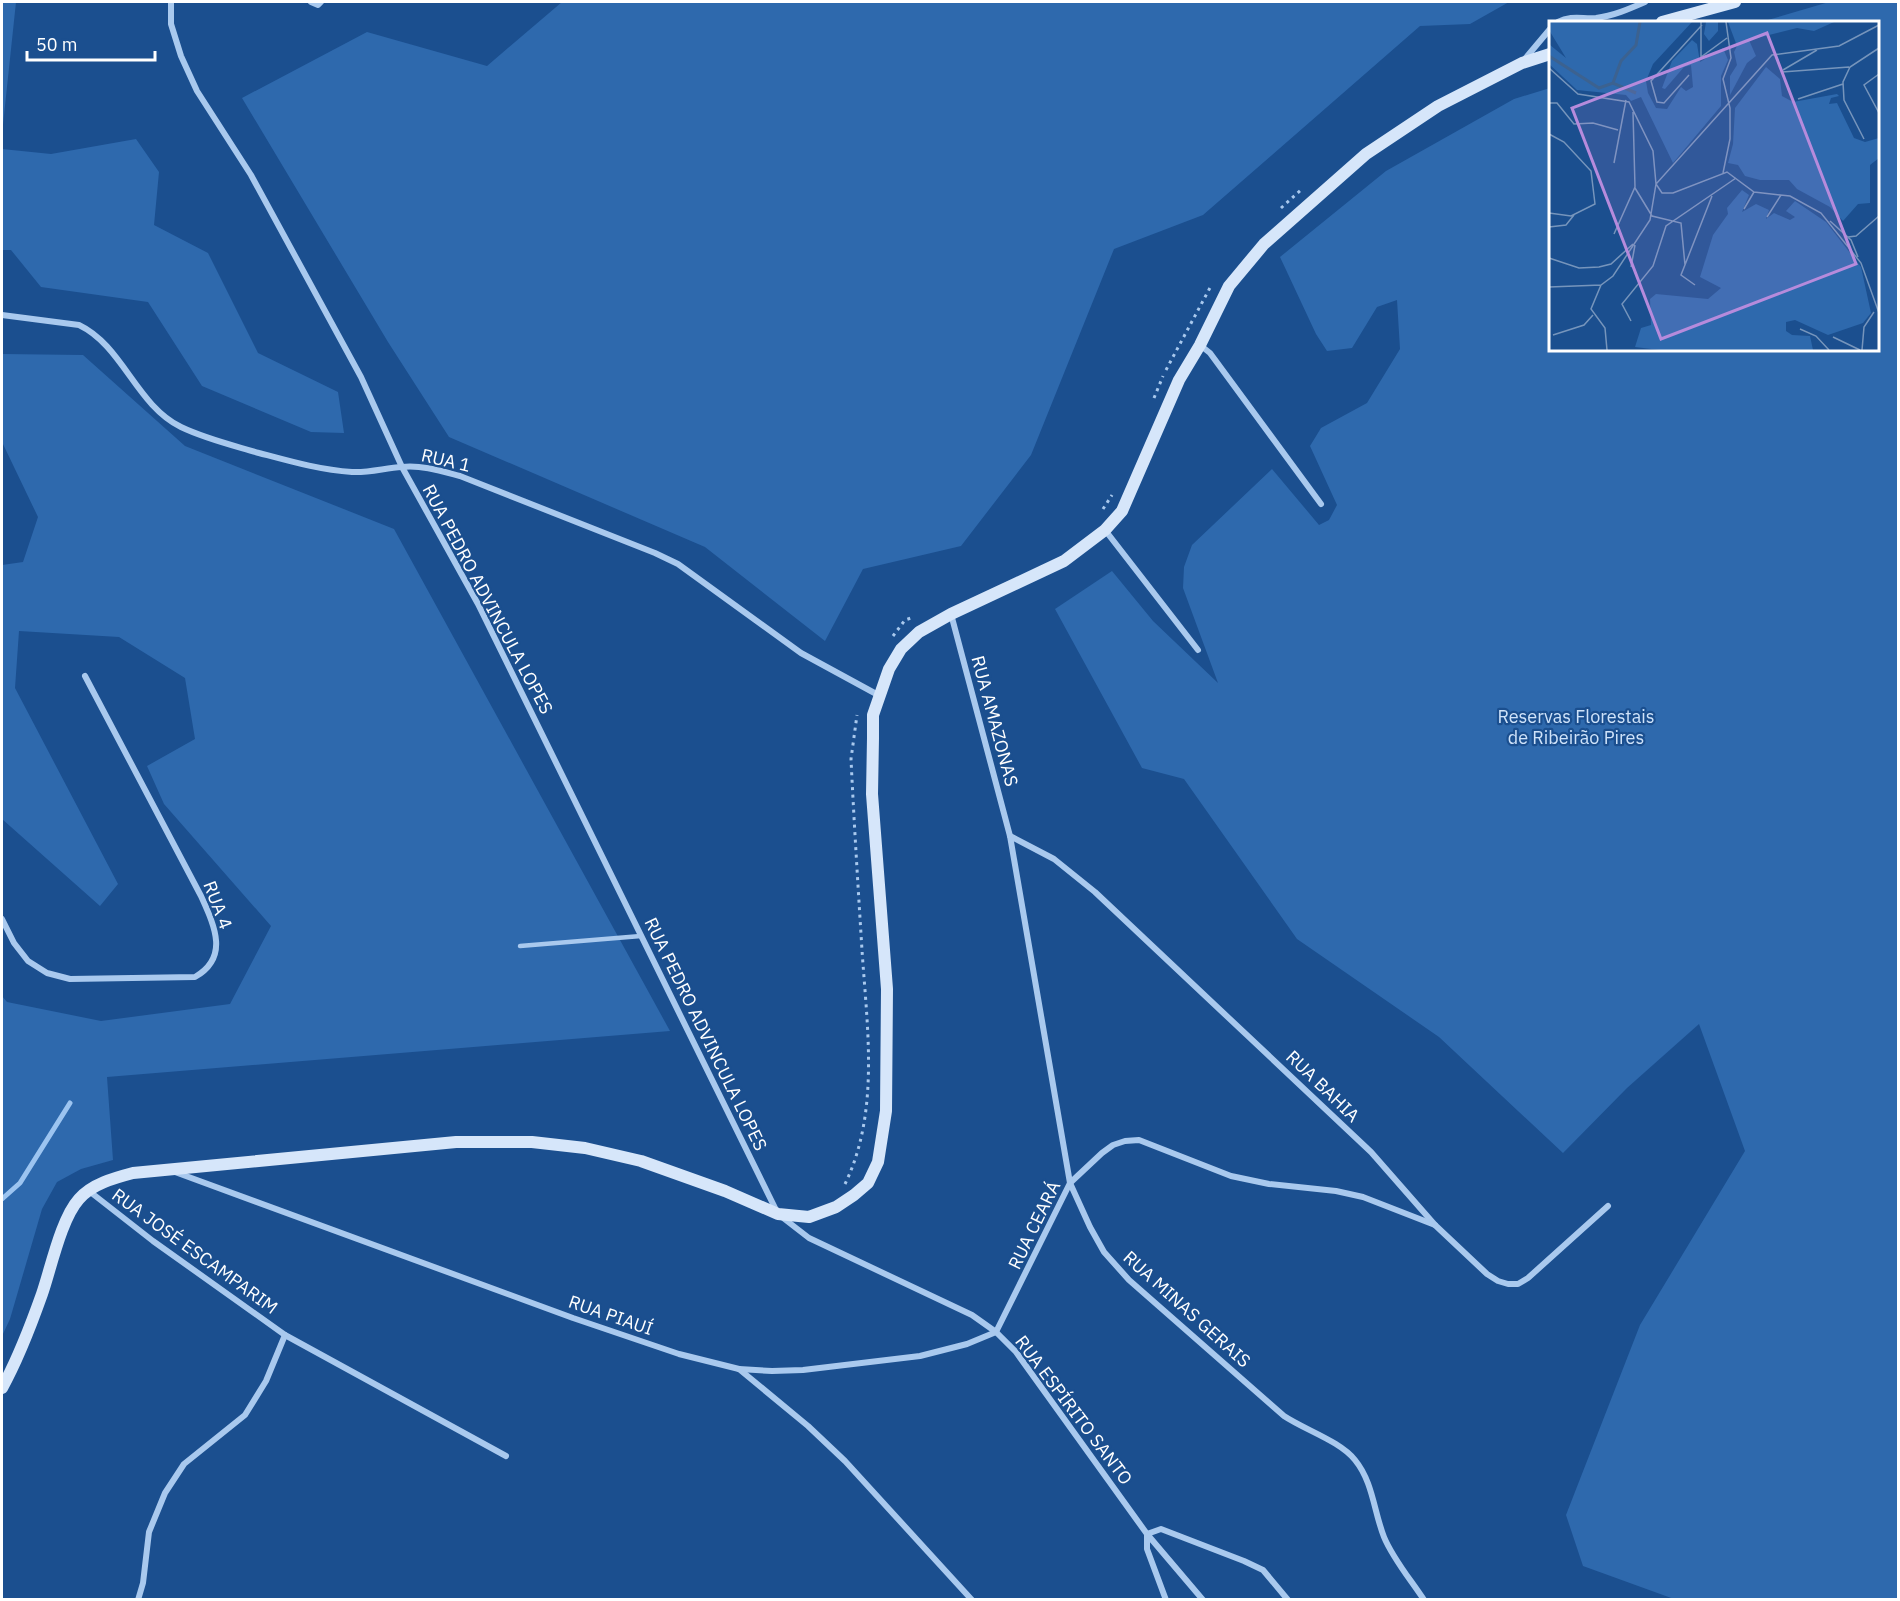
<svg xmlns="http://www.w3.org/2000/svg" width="1900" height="1601" font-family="'IBM Plex Sans',sans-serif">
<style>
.green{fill:#2e69ad}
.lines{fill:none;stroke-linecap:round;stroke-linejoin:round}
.stream{stroke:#9cc4f0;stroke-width:5}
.path{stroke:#a9c9ee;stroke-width:3;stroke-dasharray:3 4.5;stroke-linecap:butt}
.service{stroke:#a9c9ee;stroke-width:4.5}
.minor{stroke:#a9c9ee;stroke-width:6}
.secondary{stroke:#d6e6fa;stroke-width:12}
.labels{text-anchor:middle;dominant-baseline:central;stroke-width:4.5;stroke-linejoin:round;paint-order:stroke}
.street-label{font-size:18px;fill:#fff;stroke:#1b4f8f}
.park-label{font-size:18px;fill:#cfe3fa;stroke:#1b4f8f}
.inset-river{fill:none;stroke:#3c6290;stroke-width:3}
.inset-road{fill:none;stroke:#7695bc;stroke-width:1.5}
.view{fill:#b68bdc;fill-opacity:0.15;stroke:#b68bdc;stroke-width:3}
.inset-edge{fill:none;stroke:#fff;stroke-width:3}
</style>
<rect width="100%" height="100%" fill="#1b4f8f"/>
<g class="green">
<polygon points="2,2 16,2 2,134"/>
<polygon points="562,2 1509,2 1470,24 1420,26 1203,215 1114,249 1031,455 961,546 863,569 825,641 705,547 449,437 388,342 242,98 367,32 487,66"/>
<polygon points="1829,2 1898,2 1898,1599 1674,1599 1583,1566 1566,1515 1640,1325 1745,1151 1699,1024 1627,1088 1563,1153 1439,1037 1297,939 1184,779 1142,768 1055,609 1112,571 1153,621 1218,683 1183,588 1184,567 1192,545 1272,469 1319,525 1329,520 1337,505 1310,446 1321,428 1367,403 1400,349 1397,300 1377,307 1352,348 1327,351 1316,334 1280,257 1386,171 1514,99 1550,88 1550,350 1878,350 1878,22 1761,22"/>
<polygon points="136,139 159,172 154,225 208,253 258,353 338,392 344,433 311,432 202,386 148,302 41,287 11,250 2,250 2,149 51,154"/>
<polygon points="2,354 83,355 185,446 394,529 670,1031 107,1077 113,1160 81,1169 57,1182 42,1209 10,1319 2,1336 2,996 7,1002 101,1021 230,1004 271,926 164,804 147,766 195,739 185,678 119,637 19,631 15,688 118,884 100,906 2,819 2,565 23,562 38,517 2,442"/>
</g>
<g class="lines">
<polyline class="stream" points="2,1199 20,1183 70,1103"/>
<g class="path">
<polyline points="1281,208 1301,190"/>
<polyline points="1166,370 1212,284"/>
<polyline points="1154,398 1163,376"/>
<polyline points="1103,509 1112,495"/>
<polyline points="893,636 905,620 914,617"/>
<path d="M845,1184c35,-72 22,-157 17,-234 -4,-64 -8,-128 -11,-191l6,-44"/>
</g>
<polyline class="service" points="520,946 641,936"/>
<g class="minor">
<polyline points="171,2 171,24 181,56 197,91 251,175 361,377 402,467 478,604 778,1214 809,1238 972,1315 996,1332 1016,1352 1147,1534 1203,1600"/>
<polyline points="311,2 318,5 321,2"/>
<path d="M1558,22c13,-7 24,-3 38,-4 17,-2 33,-9 49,-16"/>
<polyline points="1524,60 1550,29"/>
<path d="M2,315l77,10c44,21 57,80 102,102 25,12 51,18 78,26 30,8 61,17 93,19 17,1 33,-4 50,-5 20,-2 39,4 58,9l195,77 23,11 123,89 79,43"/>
<polyline points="1200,345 1210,353 1321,504"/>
<polyline points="1105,530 1198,650"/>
<path d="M951,614l59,222 60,347 20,44 14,25 25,28 155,136c21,14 56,25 71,44 18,22 19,52 29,77 9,22 27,43 40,63"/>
<polyline points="1010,836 1054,859 1095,892 1371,1152 1435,1225 1487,1274 1498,1281 1508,1284 1518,1284 1528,1278 1608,1206"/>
<path d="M2,919l12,24 14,18 19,12 23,6 125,-2c35,-20 19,-52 6,-81l-116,-220"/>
<polyline points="175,1172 573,1318 679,1354 739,1369 808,1426 845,1461 972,1600"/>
<polyline points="89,1191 153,1241 285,1335 506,1456"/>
<polyline points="739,1369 772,1371 803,1370 920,1356 967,1344 996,1332 1070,1183 1102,1153 1113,1145 1125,1141 1139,1140 1231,1176 1269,1184 1336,1191 1363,1197 1435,1225"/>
<polyline points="1147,1534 1161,1529 1244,1561 1263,1570 1288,1600"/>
<polyline points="1147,1535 1147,1549 1166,1600"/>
<polyline points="138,1600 143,1583 149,1532 165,1493 184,1464 245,1415 266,1381 285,1335"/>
</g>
<g class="secondary">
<polyline points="1662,22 1735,2"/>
<path d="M2,1388c16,-29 29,-63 40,-94 9,-26 19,-75 37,-95 13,-15 35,-21 54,-26l323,-31h76l53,6 56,13 84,30 53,23 31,3 27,-10 18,-12 14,-12 10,-21 8,-51 1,-122 -15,-195 1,-56v-23l16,-46 12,-20 18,-17 32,-18 113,-53 41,-31 17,-19 57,-131 21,-35 29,-59 35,-42 102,-90 72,-48 84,-43 28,-9"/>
</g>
</g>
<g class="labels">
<g class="street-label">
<text transform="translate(446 460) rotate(13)">RUA 1</text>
<text transform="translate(488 599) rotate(62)">RUA PEDRO ADVINCULA LOPES</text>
<text transform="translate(995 721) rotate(75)">RUA AMAZONAS</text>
<text transform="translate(218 905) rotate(69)">RUA 4</text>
<text transform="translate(706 1034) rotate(64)">RUA PEDRO ADVINCULA LOPES</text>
<text transform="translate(1323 1086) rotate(44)">RUA BAHIA</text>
<text transform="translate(1034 1225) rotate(-64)">RUA CEARÁ</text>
<text transform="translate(195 1251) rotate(36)">RUA JOSÉ ESCAMPARIM</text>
<text transform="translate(1187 1309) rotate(42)">RUA MINAS GERAIS</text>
<text transform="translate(611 1315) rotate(19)">RUA PIAUÍ</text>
<text transform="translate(1074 1410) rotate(53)">RUA ESPÍRITO SANTO</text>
</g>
<g class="park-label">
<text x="1576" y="716">Reservas Florestais<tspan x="1576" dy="21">de Ribeirão Pires</tspan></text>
</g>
</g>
<g transform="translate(1549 21)">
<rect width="330" height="330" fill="#1b4f8f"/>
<path d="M0,1h143l-39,42 -7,17 2,12 8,15 11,1 14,-22 5,4 7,-4 -2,-22 -7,2 -19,22 -3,-1 10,-27 20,-21 5,4 3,18 23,-14 5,12 -7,16v30l-48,57 -32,-66 -10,4 -5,-6 -49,-5 -28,-26 1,-19 16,13 -17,-28zM157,1h12v9l-9,10 -5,-7zM179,1h106l-20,9 -17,-3 -48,12 7,16 -9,7 -17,32v-19l7,-11 -3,-13 3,-6zM217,46l14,12 2,17 11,6 44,-8 2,2 -8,2 -2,6 8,-1 17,35 11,4 14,-4v20l-9,7v38l-12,1 -15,17 -13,-14 -33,-18 -8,-9h-29l-15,-4 -7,-11 -10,-2 5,-19 2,-36zM193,169l7,5 -7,17 14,-8 13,6 -3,9 8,-6 16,7 5,-3 -9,-6 9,-10 31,21 35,45 10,46 -8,10 -35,12 -33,-15 -9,2v9l6,4 18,1 3,14h-154l-24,-3 6,-19 10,-3 -1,-26 6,-5 52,5 13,-11 -21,-11 13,-42 15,-21 -1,-6z" fill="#2e69ad"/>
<path class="inset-river" d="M0,35l50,32 14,-5 23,10M64,62l8,-22 15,-16 4,-23"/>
<path class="inset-road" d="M152,1v35l26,-19M0,47l29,26 51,8 24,49 3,33 6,9h11l54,-21 27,20 36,4 31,17 40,50 18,50M234,49l34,-20M233,51l67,-5M330,53l-15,11 15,28M140,54l-25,28 -7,-1 -6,-21 51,-56M249,78l45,-15M0,82h8l17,21 19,-1 25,7M0,113l15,8 27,29 4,33 -24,12 -22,-3M315,118l-20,-39 -1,-18 7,-15 29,-19M65,142l12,-63M174,152l7,-34v-31l-7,-29 8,-21 -5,-36M86,167l17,28 29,7 4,42M195,188l10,-17M218,196l14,-22M281,200l21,19 7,17M0,206l17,-2 8,-10M65,213l21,-47 -2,-75M299,216l8,-1 23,-20M0,237l30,10 20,-1 12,-3 22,-20M82,246l4,-22M52,264l-10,24 14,19 2,22M146,264l-14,-10 31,-79M0,266l52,-2 12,-9 37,-56 6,-36 116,-129 67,-9 40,-21M82,300l-9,-17 31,-38 13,-40 70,-48M251,308l16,7 13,14M4,314l31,-10 9,-10M284,316l27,13M313,329l2,-23 10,-15"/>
<path class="view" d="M218,12l89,231 -195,75 -89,-231z"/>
<rect width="330" height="330" class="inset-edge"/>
</g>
<rect width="1900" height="1601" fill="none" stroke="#ffffff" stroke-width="6"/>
<path d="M27 51v9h128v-9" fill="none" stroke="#ffffff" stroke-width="3"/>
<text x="36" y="51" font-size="18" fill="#ffffff" stroke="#1b4f8f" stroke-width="4.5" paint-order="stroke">50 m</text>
</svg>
